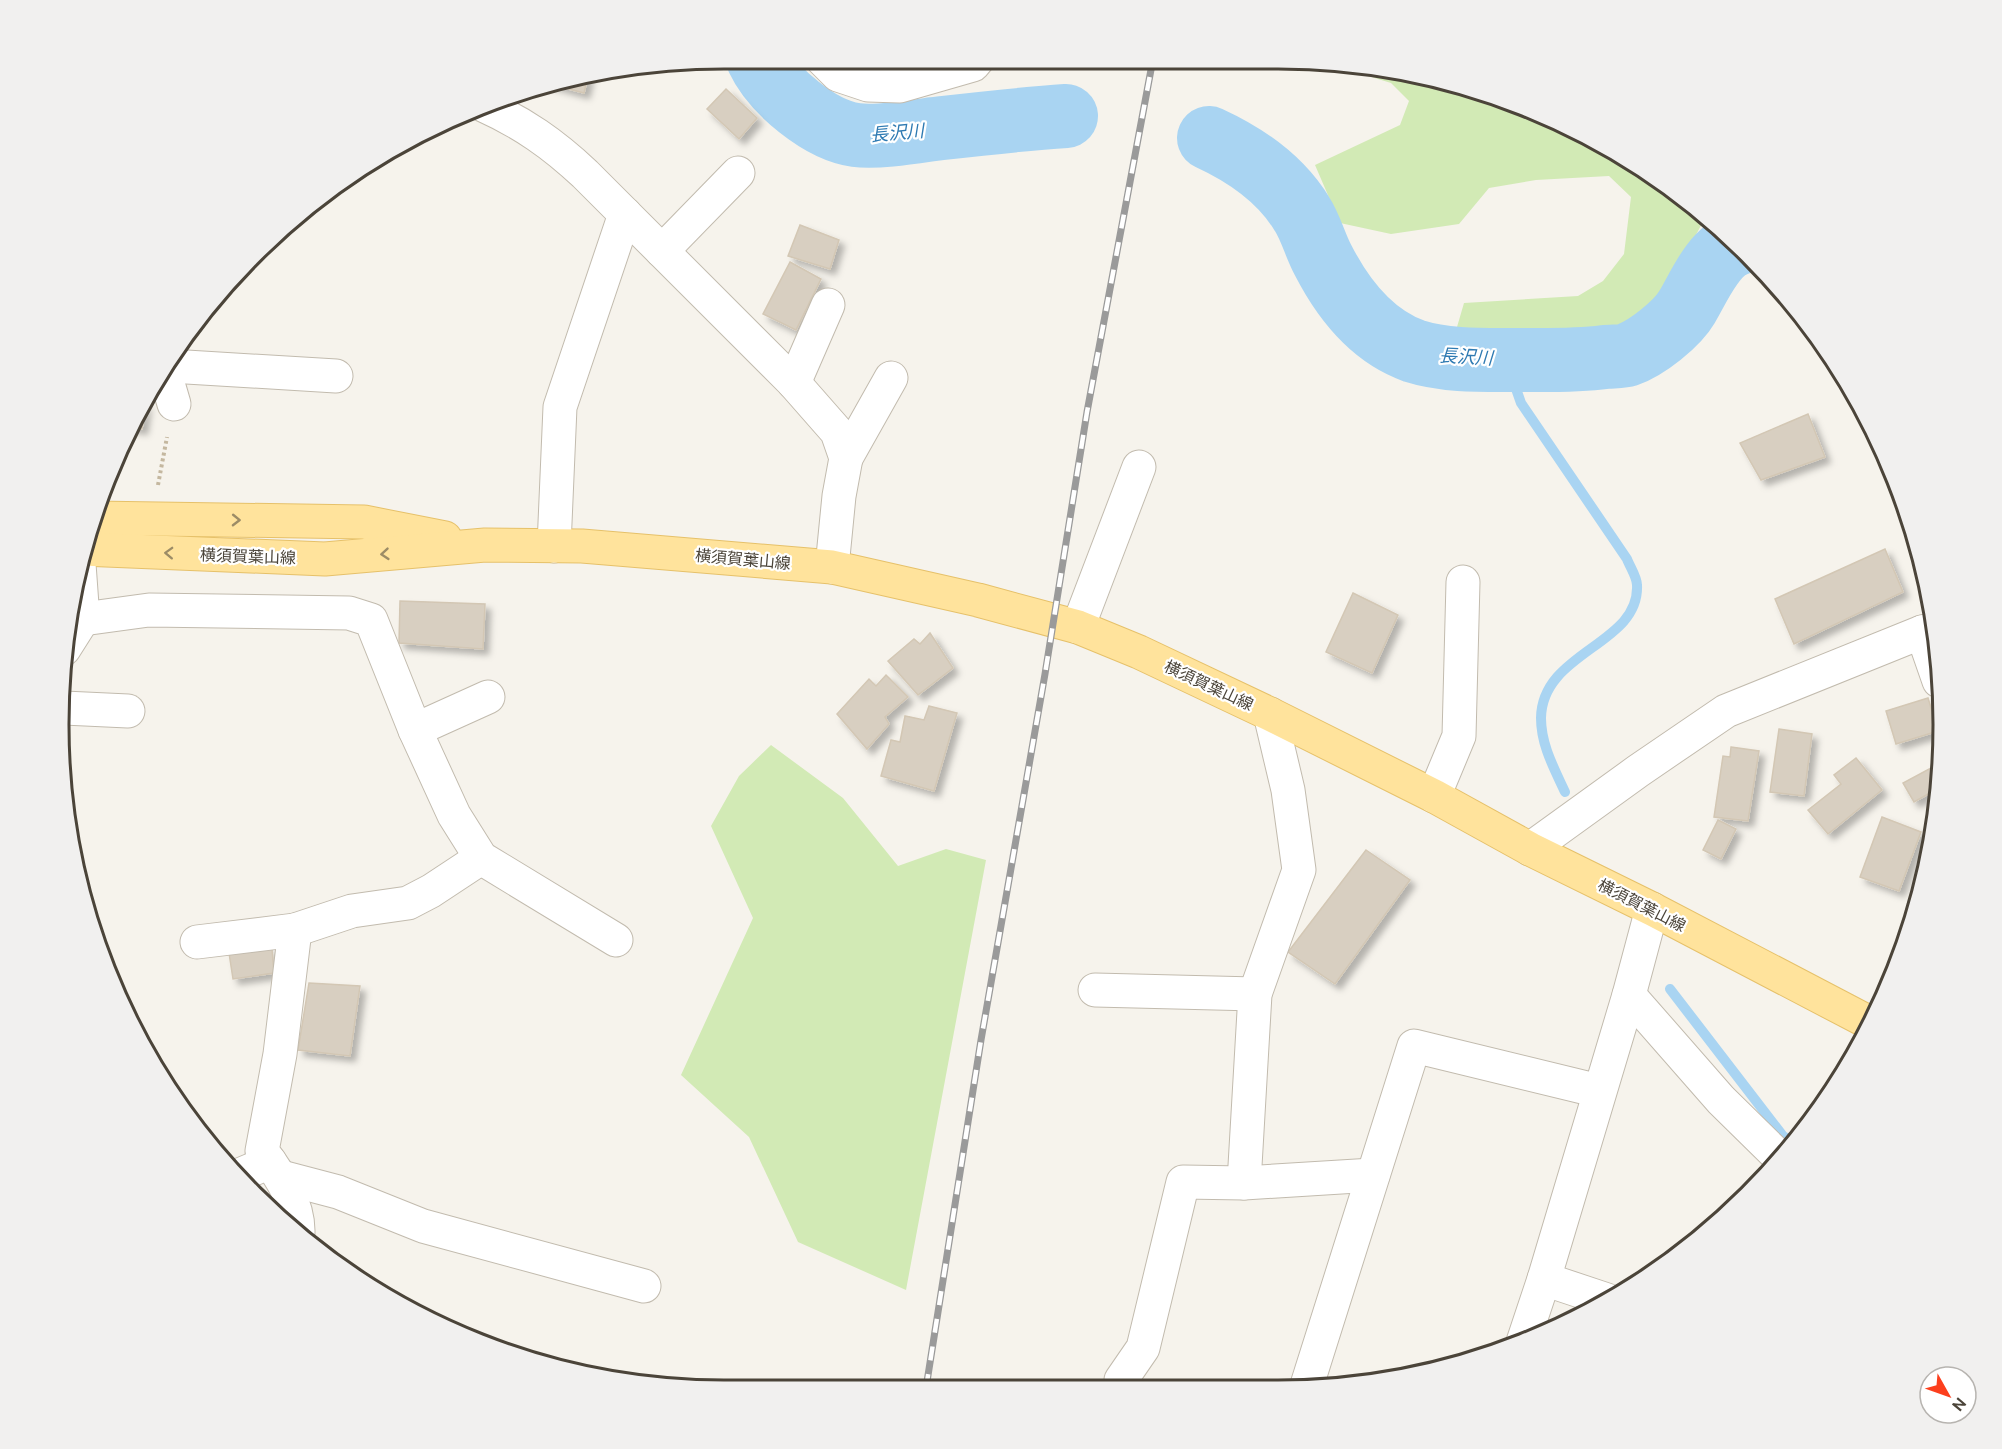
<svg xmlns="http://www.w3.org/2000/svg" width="2002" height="1449" font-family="Ubuntu,'Noto Sans JP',sans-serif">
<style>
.green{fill:#d2eab5}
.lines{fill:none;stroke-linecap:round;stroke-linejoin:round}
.stream{stroke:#a9d4f2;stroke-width:10}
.river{stroke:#a9d4f2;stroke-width:64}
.building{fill:#d8cfc1;stroke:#d3c7b4;stroke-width:1.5;filter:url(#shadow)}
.minor-casing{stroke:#c2bbae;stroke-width:35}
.major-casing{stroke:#e6c16a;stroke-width:35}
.path{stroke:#c4b79f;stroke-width:4;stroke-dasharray:3 3;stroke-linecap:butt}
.minor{stroke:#fff;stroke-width:33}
.major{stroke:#ffe39c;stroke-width:33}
.rail-casing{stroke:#9a9a9a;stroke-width:7}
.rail{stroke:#fff;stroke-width:4.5;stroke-dasharray:14;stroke-linecap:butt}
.oneway{stroke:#9c8c66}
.labels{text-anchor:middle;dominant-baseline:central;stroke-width:4.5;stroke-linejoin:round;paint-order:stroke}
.street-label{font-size:16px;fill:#4b4439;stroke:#fff}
.water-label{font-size:18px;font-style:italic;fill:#2e7ab2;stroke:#fff}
.rim{fill:none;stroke:#4b4439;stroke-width:3}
</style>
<defs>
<filter id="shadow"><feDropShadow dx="5.5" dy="5.5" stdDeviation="3" flood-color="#0004"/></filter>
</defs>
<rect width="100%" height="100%" fill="#f6f3ec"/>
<g class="green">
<polygon points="1329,64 1408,71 1532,109 1611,148 1706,216 1665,293 1629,331 1572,339 1457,327 1464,303 1578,296 1603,281 1624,254 1631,197 1609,176 1536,180 1489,188 1459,224 1391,234 1340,223 1315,165 1400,125 1409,101 1391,83"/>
<polygon points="771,745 843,798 898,866 946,849 986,860 906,1290 798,1242 749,1137 681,1075 753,918 711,826 739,776"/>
</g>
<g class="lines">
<g class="stream">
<path d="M1506,360l15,43 106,156c3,8 10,18 10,26 3,60 -95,66 -96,133 0,27 13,50 24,74"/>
<polyline points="1670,989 1783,1136 1794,1143"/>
</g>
<g class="river">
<path d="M758,59c15,32 62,71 98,76 20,3 57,-3 78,-6 44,-5 87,-10 132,-13"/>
<path d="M1209,138c37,17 71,40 93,76 9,14 13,31 21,46 20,39 49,76 91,91 31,10 68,9 100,9 30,0 61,1 91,-3 7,-1 16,0 22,-2 20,-7 50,-31 60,-48 12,-20 26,-55 50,-63"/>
</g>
</g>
<g class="building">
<polygon points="588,76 584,93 547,83 552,81"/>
<polygon points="726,89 757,118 739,139 707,109"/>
<polygon points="800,225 839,240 830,269 788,256"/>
<polygon points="790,262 821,279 796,330 763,314"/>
<polygon points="146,402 142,429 129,427"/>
<polygon points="1808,414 1825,457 1761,480 1740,443"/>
<polygon points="1885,549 1903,592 1794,644 1775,599"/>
<polygon points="1353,593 1398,615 1372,673 1326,652"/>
<polygon points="400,601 485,604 483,649 399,643"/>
<polygon points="930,633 953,668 918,695 888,661 914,639 920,644"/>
<polygon points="886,675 908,697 885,717 889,724 867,749 837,714 869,679 876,686"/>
<polygon points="1928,698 1938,731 1896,744 1886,711"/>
<polygon points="929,706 957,713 934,791 881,776 891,740 900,742 905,716 924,720"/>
<polygon points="1779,729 1812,734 1804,796 1770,792"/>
<polygon points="1731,747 1759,751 1748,821 1714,817 1723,756 1730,757"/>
<polygon points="1856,758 1882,790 1828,834 1808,810 1841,784 1834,775"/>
<polygon points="1942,762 1939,788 1914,802 1903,783"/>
<polygon points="1882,817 1921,832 1899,891 1860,877"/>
<polygon points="1718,820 1736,829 1721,859 1703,850"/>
<polygon points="1366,850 1410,880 1335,984 1288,952"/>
<polygon points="272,949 274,973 233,979 229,953"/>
<polygon points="309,983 360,986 350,1056 298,1050"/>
</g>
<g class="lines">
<defs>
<g id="minor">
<polyline points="822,59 838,75 868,85 900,86 973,65 978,59"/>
<path d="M483,105c40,18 70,39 102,69l209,209 43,49 9,26 -7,38 -7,71"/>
<polyline points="662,251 738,173"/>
<polyline points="170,366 336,376"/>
<polyline points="165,373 174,404"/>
<polyline points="794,383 828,305"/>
<polyline points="846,458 891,378"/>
<polyline points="554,546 560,407 625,214"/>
<polyline points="83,619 149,610 349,613 371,620 415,730 454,815 481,858 616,940"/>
<polyline points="1078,627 1139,467"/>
<polyline points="1922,632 1939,681"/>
<polyline points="64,649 83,619 79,564"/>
<polyline points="64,708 128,711"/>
<polyline points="415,730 488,697"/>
<polyline points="1434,796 1459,736 1463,582"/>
<polyline points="1530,849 1638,771 1726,711 1922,632 1936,629"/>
<polyline points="197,942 295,930"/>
<polyline points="1095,990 1255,994"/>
<polyline points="1629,995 1721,1100 1780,1158"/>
<polyline points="237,1176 270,1162"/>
<polyline points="281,1177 338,1192 423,1226 644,1286"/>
<polyline points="1244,1183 1255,994 1299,870 1288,790 1270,714"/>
<path d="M298,1233c1,-30 -19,-59 -36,-82l18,-97 15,-124 57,-19 56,-8 23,-12 50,-33"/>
<polyline points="1544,1279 1607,1300"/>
<polyline points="1523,1342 1544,1279 1629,995 1652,909"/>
<polyline points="1121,1380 1143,1348 1183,1182 1244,1183 1373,1175"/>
<polyline points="1307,1385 1414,1046 1599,1091"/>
</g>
<g id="major">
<polyline points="94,518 364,522 445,538"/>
<polyline points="82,549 325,559 485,545 582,546 832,567 978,600 1078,627 1139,652 1270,714 1434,796 1530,849 1652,909 1872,1024"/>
</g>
</defs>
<use href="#minor" class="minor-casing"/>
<use href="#major" class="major-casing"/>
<polyline class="path" points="158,485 167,437"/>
<use href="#minor" class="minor"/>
<use href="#major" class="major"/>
<defs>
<polyline id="rail" points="926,1388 981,1040 1045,674 1087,412 1153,59"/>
</defs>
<use href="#rail" class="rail-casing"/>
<use href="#rail" class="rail"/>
</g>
<defs><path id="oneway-chevron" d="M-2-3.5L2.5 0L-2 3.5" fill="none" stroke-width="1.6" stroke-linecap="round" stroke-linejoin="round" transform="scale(1.5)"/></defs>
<g class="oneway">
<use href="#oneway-chevron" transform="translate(236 520) rotate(1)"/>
<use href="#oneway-chevron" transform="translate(169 553) rotate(-178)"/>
<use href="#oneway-chevron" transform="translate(385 554) rotate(175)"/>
</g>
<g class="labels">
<g class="street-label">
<text transform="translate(248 556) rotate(2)">横須賀葉山線</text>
<text transform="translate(743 559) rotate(5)">横須賀葉山線</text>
<text transform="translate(1209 685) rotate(25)">横須賀葉山線</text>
<text transform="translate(1642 905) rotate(27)">横須賀葉山線</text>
</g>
<g class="water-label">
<text transform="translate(897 132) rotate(-5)">長沢川</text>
<text transform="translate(1466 356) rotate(3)">長沢川</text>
</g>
</g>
<path d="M0 0H2002V1449H0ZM724 69H1278A655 655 0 0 1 1933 724V725A655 655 0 0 1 1278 1380H724A655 655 0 0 1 69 725V724A655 655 0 0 1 724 69Z" fill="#f1f0ef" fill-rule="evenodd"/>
<path class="rim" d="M724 69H1278A655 655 0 0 1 1933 724V725A655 655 0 0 1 1278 1380H724A655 655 0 0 1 69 725V724A655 655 0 0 1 724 69Z"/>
<g transform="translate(1948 1395) rotate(130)"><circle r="28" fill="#ffffff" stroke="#b7b4b0" stroke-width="1.5"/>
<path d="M0-4.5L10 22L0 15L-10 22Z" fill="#fc3f1d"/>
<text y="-9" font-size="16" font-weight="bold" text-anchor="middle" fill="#4b4439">N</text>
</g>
</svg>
